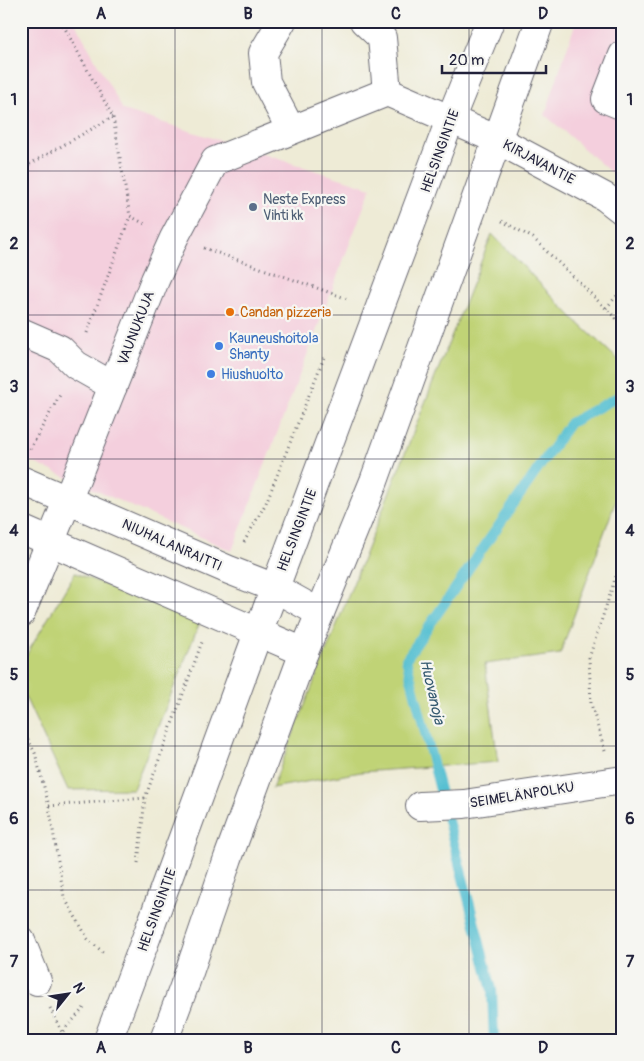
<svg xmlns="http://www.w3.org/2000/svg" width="644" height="1061" font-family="Pangolin,sans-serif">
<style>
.built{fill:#f4cfdd}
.green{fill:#c0d376;stroke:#717a58}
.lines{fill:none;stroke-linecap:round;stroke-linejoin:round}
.stream{stroke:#55bfd1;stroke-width:10}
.minor-casing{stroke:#696871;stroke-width:30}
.path{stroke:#696871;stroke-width:3;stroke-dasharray:1 4;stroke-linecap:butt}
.minor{stroke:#fff;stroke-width:28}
.minor-bridge-casing{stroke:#696871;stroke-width:30;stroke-linecap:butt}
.minor-bridge{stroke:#fff;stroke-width:28}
.grid{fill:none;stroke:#22223b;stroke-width:1;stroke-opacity:0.55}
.service-dot{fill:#5c6f8a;stroke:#f6f6f2;stroke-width:2}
.food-dot{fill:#e8710a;stroke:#f6f6f2;stroke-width:2}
.shop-dot{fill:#3f7fe0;stroke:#f6f6f2;stroke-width:2}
.labels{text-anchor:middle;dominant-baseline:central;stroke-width:4.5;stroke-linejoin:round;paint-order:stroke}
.street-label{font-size:14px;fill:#22223b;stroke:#f6f6f2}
.service-label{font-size:14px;fill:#4e5e75;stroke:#f6f6f2;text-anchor:start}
.food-label{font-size:14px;fill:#c56008;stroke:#f6f6f2;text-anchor:start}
.shop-label{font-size:14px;fill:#366cbe;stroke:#f6f6f2;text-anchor:start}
.water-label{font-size:15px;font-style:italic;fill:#345970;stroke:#f6f6f2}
.neatline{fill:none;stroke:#22223b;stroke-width:2}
.grid-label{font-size:16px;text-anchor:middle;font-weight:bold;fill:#22223b}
</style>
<rect width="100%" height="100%" fill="#f6f6f2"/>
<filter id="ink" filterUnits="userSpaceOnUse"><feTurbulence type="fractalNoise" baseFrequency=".02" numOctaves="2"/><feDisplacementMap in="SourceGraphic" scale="10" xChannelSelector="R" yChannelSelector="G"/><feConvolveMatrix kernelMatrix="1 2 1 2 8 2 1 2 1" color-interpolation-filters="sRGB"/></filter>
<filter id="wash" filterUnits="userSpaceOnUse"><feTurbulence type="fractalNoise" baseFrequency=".0096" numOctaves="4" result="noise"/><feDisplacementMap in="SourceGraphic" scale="20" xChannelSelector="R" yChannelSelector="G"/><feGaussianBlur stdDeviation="1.12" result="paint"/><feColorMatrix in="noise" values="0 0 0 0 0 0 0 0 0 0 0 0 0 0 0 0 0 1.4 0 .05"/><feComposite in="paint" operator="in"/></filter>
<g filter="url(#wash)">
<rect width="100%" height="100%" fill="#eeebd6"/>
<g class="built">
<polygon points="21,21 74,21 123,110 371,188 232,551 21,457"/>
<polygon points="576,21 623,21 623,183 545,115"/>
</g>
<g class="green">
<polygon points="492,234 575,320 623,364 623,481 560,654 485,664 498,762 361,772 272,788"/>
<polygon points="75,573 200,622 133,789 68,790 21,688 21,664"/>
</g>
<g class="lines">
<polyline class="stream" points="494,1040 492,990 406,659 570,423 623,394"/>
</g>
</g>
<g filter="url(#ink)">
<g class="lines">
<defs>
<g id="minor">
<polyline points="282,21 263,53 266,82 291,130"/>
<polyline points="364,21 382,38 387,92"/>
<polyline points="623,55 606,99 623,106"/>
<polyline points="21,332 60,349 76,365 113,386"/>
<polyline points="21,480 229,570 275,588 320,613"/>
<polyline points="21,529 304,652"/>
<polyline points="21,613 68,499 155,280 174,238 215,161 387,92 498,140 605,197 623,211"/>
<polyline points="420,806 464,804 623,780"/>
<polyline points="151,925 258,633 450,120 490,21"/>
<polyline points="21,941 37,981"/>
<polyline points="185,984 228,858 304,652 374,481 540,21"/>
<polyline points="108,1040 117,1016"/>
</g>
</defs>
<use href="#minor" class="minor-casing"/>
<g class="path">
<polyline points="61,21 113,117 130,216 145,224"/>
<polyline points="21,169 113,117"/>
<polyline points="502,221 533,238 623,325"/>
<polyline points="204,248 348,299"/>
<polyline points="606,308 623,289"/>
<polyline points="87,333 130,216"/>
<polyline points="30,449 61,393"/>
<polyline points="244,542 266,503 325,355"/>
<polyline points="21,726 35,753 49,806 64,897 88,939 106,955"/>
<polyline points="605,751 591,704 589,658 623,555"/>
<polyline points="49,806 145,798"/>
<polyline points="138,863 145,798 202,642"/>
<polyline points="50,1008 62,1032"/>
<polyline points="59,1040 62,1032 85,1007"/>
</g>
<use href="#minor" class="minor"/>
<defs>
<g id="minor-bridge">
<polyline points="117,1016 151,925"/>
<polyline points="164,1040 185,984"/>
</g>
</defs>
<use href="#minor-bridge" class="minor-bridge-casing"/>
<use href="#minor-bridge" class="minor-bridge"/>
</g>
</g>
<path class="grid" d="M175,21v1019M322,21v1019M469,21v1019M21,171h602M21,315h602M21,459h602M21,602h602M21,746h602M21,890h602"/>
<circle class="service-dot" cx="253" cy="207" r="5"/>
<circle class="food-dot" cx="230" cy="312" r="5"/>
<g class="shop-dot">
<circle cx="219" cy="346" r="5"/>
<circle cx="211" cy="374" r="5"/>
</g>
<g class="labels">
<g class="street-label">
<text transform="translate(440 151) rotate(-70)">HELSINGINTIE</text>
<text transform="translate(539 162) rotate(28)">KIRJAVANTIE</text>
<text transform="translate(136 328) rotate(-69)">VAUNUKUJA</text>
<text transform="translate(297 530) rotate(-69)">HELSINGINTIE</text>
<text transform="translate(172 545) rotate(24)">NIUHALANRAITTI</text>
<text transform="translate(522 795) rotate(-9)">SEIMELÄNPOLKU</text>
<text transform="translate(157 910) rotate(-70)">HELSINGINTIE</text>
</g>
<g class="service-label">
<text x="263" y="199">Neste Express<tspan x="263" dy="16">Vihti kk</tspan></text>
</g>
<g class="food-label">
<text x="240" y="312">Candan pizzeria</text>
</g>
<g class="shop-label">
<text x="229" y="338">Kauneushoitola<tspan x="229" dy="16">Shanty</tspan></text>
<text x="221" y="374">Hiushuolto</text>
</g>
<g class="water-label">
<text transform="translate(432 692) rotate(77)">Huovanoja</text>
</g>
</g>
<rect width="644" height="1061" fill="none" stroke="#f6f6f2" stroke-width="55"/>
<g transform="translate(68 994) rotate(60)" stroke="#f6f6f2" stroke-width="4" paint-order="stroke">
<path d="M0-4L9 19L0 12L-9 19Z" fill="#22223b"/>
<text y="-8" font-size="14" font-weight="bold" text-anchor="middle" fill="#22223b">N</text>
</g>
<path d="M442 65v8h104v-8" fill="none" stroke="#22223b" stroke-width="2.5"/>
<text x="449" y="65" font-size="15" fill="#22223b" stroke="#f6f6f2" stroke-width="4" paint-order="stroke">20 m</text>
<rect x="28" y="28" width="588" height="1006" class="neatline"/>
<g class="grid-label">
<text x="101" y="19">A</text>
<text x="248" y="19">B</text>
<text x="396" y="19">C</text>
<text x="543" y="19">D</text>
<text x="14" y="105">1</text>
<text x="630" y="105">1</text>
<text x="14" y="249">2</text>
<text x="630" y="249">2</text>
<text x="14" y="392">3</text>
<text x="630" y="392">3</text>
<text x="14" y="536">4</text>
<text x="630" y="536">4</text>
<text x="14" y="680">5</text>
<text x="630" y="680">5</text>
<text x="14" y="824">6</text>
<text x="630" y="824">6</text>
<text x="14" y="967">7</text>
<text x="630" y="967">7</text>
<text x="101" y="1053">A</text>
<text x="248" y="1053">B</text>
<text x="396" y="1053">C</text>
<text x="543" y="1053">D</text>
</g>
</svg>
